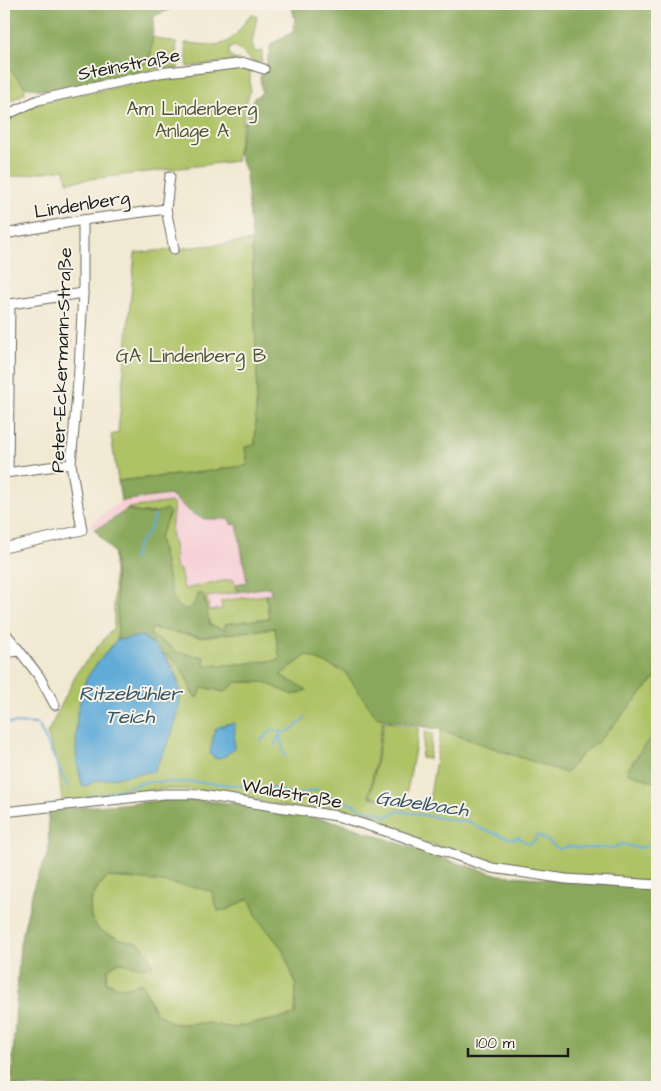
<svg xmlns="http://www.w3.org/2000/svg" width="661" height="1091" font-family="'Architects Daughter',sans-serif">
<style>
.built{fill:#f6cfd6}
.green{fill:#aec266;stroke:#656f41}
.forest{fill:#8aa85b;stroke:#53623c;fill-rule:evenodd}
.water{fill:#60abd8;stroke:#3e647a}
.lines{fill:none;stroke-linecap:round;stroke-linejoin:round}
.stream{stroke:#60abd8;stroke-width:2}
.minor-casing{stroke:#67645c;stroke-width:11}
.minor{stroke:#fff;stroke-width:9}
.labels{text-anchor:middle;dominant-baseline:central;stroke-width:4;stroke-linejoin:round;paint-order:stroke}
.street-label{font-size:19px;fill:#1c1c1c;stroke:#f7f3e8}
.park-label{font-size:19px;fill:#4f5636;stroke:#f7f3e8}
.water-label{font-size:20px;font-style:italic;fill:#375567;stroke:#f7f3e8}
</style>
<rect width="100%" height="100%" fill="#f7f3e8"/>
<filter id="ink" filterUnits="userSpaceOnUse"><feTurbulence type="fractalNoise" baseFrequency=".02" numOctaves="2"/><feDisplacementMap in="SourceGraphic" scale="10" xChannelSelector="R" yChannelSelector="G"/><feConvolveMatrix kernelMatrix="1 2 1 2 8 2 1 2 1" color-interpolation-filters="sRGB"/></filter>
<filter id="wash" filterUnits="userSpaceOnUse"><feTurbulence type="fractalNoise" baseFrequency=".0096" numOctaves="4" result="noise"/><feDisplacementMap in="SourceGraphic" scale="20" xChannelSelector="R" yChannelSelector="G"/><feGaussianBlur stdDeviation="1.12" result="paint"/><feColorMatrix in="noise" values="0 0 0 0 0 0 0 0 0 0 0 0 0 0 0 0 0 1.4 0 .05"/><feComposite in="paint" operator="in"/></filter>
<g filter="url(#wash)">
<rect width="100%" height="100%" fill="#f2e9d3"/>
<polygon class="built" points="257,465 275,628 200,637 118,624 114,553 90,524 121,501 118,481"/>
<g class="green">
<path d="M251,14l6,3 -5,26 3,9 7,-1v10l-6,2c-9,-4 -13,-12 -22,-17l-5,3v5l4,5 7,1 -52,7 -3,-24c42,3 41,7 66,-29z"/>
<polygon points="152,37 176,43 178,68 157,69 137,74 151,54"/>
<polygon points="4,62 25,87 25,93 4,104"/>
<polygon points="245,67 250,70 250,91 245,108 236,161 67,182 65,169 4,178 4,120 39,102 153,80"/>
<polygon points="252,241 257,380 255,445 245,448 248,465 204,472 118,481 111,435 118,433 135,253"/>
<polygon points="171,502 174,505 171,531 176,556 174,559 176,567 180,570 184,589 233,579 237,592 207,597 209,611 222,609 221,601 266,595 269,618 225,624 225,630 210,625 206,612 205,599 197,597 195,603 189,609 183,609 177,606 172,595 159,538 166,520 161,512 140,513 133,510 128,510 129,508"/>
<path d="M114,553l4,71 -1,16 -19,22 -12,17 -8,86 3,16 5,5 9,-5 19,-4 62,-106 -14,-18c14,7 21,16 27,31 2,6 2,10 7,14l7,-11 21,5 13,-10h27l29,13 13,-5 -26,-15 27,-20 38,17 30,43 8,4 -14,78 50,10 10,-6 12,-71 125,43 16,-19 17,-13 58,-65v51l-30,45 30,11v99l-117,-10 -51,-8 -126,-43 -166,-31 -33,-1 -102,14 -3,-33 -12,-36 31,-63 36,-44z"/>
<polygon points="151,628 200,637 275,628 280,660 240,664 204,666 204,657 176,652 171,647 149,635"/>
<polygon points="384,721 419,728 405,802 370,796"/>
<polygon points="425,732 433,734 429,759 421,758"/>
<path d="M107,877l36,2 37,5 31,7 16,19 23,-12 8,21 24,29 14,36 -1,32 -63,12 -25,-5 -33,1 -19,-12 -13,-29 -19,5 -17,-6 2,-13 11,-7 23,6 11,-2 -14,-23c-10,-2 -34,-6 -41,-14 -17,-16 -4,-38 9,-52z"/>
</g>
<g class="forest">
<polygon points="4,4 184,4 154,16 151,54 137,74 50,91 25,87 4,62"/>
<path d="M291,4h366v672l-58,65 -17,13 -16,19 -125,-43 -58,-11 -8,-4 -30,-43 -38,-17 -27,20 27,15 -14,5 -29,-13h-27l-13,10 -21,-5 -6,11 -4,-4 -8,-20 -12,-15 -11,-6 -5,-6 -15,-11 -25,4 1,-16 -4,-71 -20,-24 10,-4 25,-17 -1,2c5,0 8,2 13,3 8,2 18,0 25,-4l4,4 -11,25 13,57 5,11 6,3h6l6,-7 4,-9 4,1 7,31 15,5v-6l44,-6 -3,-23 5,-1 -1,-7 -33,5 -1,-8 11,-2 -10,-58 -5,1 -3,-6h-24l-12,-5 -23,-19 -49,6 -3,-20 86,-9 44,-7 -3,-18 10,-2 2,-65 -5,-139 -6,-67 -8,-22 6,-28 10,-26 8,-5 -2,-16 6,-10 5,-23 22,-12 2,-12zM152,628l48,9 75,-9 5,32 -40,4 -36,2v-9l-28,-5 -5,-5 -21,-12z"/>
<polygon points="657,727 657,783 626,772"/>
<path d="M180,799l52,4 105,19 113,39 49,14 158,12v200h-646l9,-143 15,-62 14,-31 -1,-41zM107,877c36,2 69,6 104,14l7,20 9,-1 22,-12 9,21 24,29 14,36 -1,31 -63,13 -24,-5 -34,1 -19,-12 -13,-29 -19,5 -17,-6 2,-13 11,-7 23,6 11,-2 -4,-12 -10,-11 -19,-4 -21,-9 -8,-12 -1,-16 8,-15z"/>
</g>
<g class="water">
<path d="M142,636c57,42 40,81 12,135l-59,10 -9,5 -4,-1 -6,-29 1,-43 9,-34 12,-17 19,-22z"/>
<polygon points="235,723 234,748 227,755 216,759 210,754 215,729 226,724"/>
</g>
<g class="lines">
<g class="stream">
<polyline points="134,559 137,546 149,531 155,515"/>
<polyline points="4,723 38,724 68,787"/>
<polyline points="279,732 285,756"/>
<path d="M260,741l12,-11c4,0 9,3 13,2 5,0 17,-10 20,-14"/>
<polyline points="275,745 279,736"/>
<path d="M87,797l14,-2 45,-13h51l73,6 25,7 20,-5 10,2 11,8 20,5 3,4 22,4 4,4 14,-6 59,10h10l11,7 33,11 7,-2 3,3 7,4 6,-4 2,-5c9,3 14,9 22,14l13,-3 6,2h34l10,-4 16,4 18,-3"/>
</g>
</g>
</g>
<g filter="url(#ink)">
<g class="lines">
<defs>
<g id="minor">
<polyline points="4,116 38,100 159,73 245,63 264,69"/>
<polyline points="166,209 174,249"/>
<polyline points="4,234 83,220 166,209 170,176"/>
<polyline points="4,305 83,293"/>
<polyline points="8,472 10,304"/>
<polyline points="5,473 71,464"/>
<polyline points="4,548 82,530 71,464 79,369 83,293 83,220"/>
<polyline points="4,631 39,676 55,705"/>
<polyline points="4,653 19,651"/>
<polyline points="4,812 164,794 195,794 337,816 401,836 492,868 566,879 657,885"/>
</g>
</defs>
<use href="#minor" class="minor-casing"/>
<use href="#minor" class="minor"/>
</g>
</g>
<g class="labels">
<g class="street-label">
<text transform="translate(129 65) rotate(-11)">Steinstraße</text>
<text transform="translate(82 205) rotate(-9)">Lindenberg</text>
<text transform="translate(62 360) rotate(-88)">Peter-Eckermann-Straße</text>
<text transform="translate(292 794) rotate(10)">Waldstraße</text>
</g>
<g class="park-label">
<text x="192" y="109">Am Lindenberg<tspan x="192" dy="22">Anlage A</tspan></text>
<text x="191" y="356">GA Lindenberg B</text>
</g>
<g class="water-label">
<text x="130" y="694">Ritzebühler<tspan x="130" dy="23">Teich</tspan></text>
<text transform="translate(422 804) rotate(8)">Gabelbach</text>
</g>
</g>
<rect width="661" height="1091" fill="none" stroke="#f7f3e8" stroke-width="20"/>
<path d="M468 1048v8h100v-8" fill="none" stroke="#1c1c1c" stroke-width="2.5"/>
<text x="476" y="1048" font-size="15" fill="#1c1c1c" stroke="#f7f3e8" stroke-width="4" paint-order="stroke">100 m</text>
</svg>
